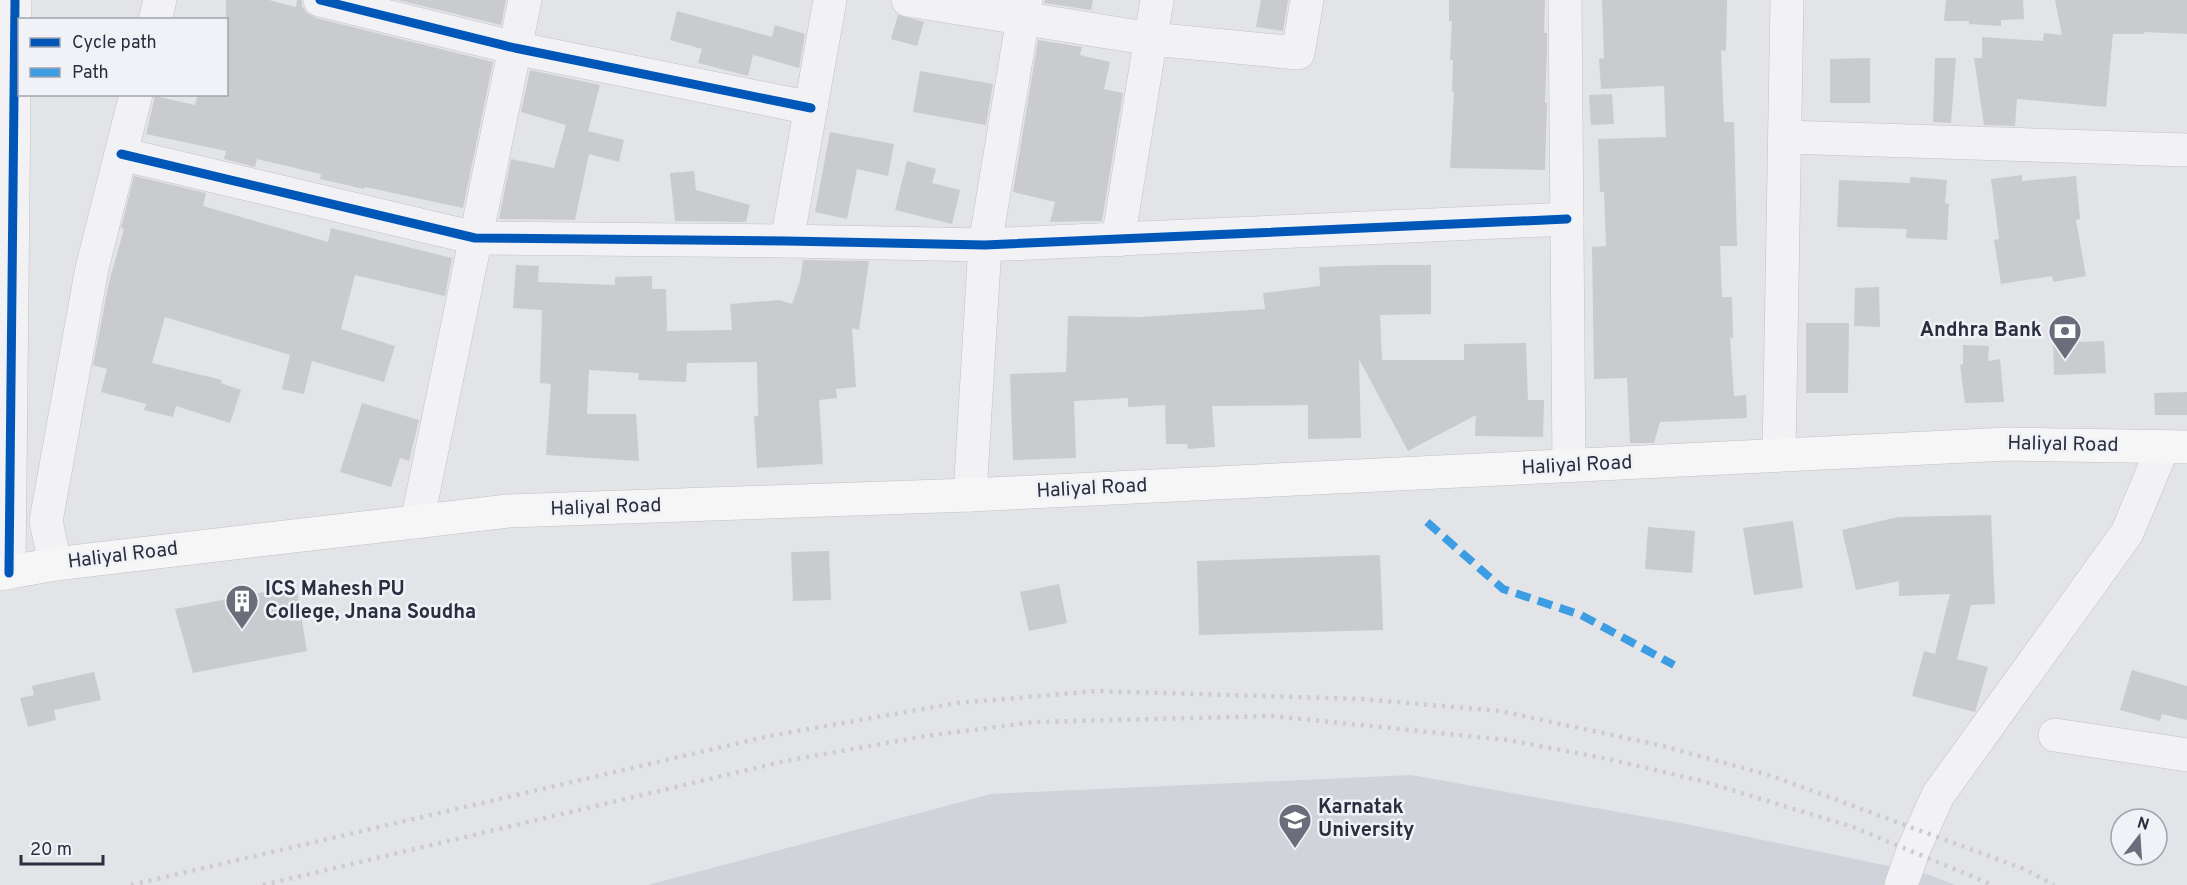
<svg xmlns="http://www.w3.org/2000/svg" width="2187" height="885" font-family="Overpass,sans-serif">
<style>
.built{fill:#d1d3da}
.building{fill:#c9cbce}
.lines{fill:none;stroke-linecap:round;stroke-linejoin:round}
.minor-casing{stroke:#c1c2c5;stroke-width:34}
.major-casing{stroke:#c0c1c5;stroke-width:34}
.minor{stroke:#f2f2f5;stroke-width:33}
.major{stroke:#f6f6f7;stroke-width:33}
.rail{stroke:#cccccf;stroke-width:4.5;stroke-dasharray:3 6;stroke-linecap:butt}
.quiet{stroke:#3d9de3;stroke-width:8;stroke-dasharray:15 8;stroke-linecap:butt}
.cycleway-casing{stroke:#f1f2f7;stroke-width:13}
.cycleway{stroke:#0057b8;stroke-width:9}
.labels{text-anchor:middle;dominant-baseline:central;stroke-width:5;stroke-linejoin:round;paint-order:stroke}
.poi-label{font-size:20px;font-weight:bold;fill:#2a2f40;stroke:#f1f2f7;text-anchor:start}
.street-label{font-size:20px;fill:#2a2f40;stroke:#f1f2f7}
</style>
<rect width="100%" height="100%" fill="#e3e4e7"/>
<polygon class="built" points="1411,775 1686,824 1927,874 1955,885 648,885 991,794"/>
<g class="building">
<polygon points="226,0 269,0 296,7 297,0 302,0 302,6 307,13 316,18 493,62 463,208 365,187 364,189 320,179 321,174 257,159 255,167 224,159 226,151 146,134 155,96 195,105 198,94 226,94"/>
<polygon points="398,0 506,0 501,25"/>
<polygon points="1045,0 1093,0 1091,10 1044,3"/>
<polygon points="1261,0 1288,0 1283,31 1256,27"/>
<polygon points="1449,0 1545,0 1544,33 1547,33 1547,48 1545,103 1547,103 1545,170 1450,168 1454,92 1452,92 1453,60 1450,60 1452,21 1449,21"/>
<polygon points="1602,0 1727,0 1726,51 1721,50 1724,122 1734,122 1737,246 1720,246 1722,297 1732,297 1733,338 1730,338 1734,396 1746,395 1747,418 1660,422 1654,443 1630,443 1627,378 1594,379 1592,247 1606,246 1604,192 1600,192 1598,139 1666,137 1664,86 1601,89 1599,59 1604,58"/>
<polygon points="1946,0 2023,0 2024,19 2001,20 2001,26 1969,24 1969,21 1944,21"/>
<polygon points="2055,0 2187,0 2187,34 2144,32 2144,34 2113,34 2106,107 2017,99 2015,126 1984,125 1974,58 1982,58 1982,37 2043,41 2044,33 2062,35"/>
<polygon points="677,11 772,37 775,25 805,34 799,68 753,55 748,76 698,63 702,49 670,40"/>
<polygon points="898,15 924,22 917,46 891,39"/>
<polygon points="1038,40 1082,47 1080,55 1110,62 1104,89 1123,93 1102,221 1050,222 1055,202 1013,192"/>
<polygon points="1870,58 1870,103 1830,103 1830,59"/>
<polygon points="1935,58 1956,58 1951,123 1933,122"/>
<polygon points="530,70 600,85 588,131 624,140 619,162 589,154 575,220 499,219 511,159 554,168 566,125 521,112"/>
<polygon points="920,71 993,84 986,125 913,112"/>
<polygon points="1612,94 1614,124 1591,125 1589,95"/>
<polygon points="830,132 894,144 888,176 857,169 847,219 815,212"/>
<polygon points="907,161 936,169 932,183 960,190 952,224 895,210"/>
<polygon points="694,171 696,190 750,205 746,222 675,221 670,173"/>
<polygon points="2022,175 2022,181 2076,176 2080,219 2076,220 2086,276 2053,282 2052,276 2001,284 1994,240 1999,239 1991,179"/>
<polygon points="134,176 206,193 203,206 328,242 331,228 452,258 445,296 355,275 341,329 395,346 384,382 312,361 304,394 282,389 290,355 165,317 152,363 222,380 221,383 241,390 230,423 176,406 173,417 144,410 146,404 101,392 107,369 93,365 109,282 124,229 121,228"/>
<polygon points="1910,177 1947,180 1945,203 1949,204 1947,240 1906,238 1907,229 1837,227 1839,180 1910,183"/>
<polygon points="803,260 869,261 859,330 852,328 856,387 836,389 837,398 819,400 823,464 757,468 754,416 758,416 757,362 687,363 686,382 638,380 639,373 589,370 587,414 636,414 639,461 546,455 551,384 540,383 542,310 513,308 516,265 539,266 538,282 615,285 615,277 652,276 652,289 666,289 667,331 732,330 730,304 779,300 792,304 800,281"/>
<polygon points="1379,265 1431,265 1431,314 1380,315 1382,360 1464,360 1464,344 1526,343 1528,400 1544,400 1543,437 1475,436 1476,415 1408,451 1359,359 1361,438 1308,439 1308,405 1212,406 1215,447 1188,449 1187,444 1166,444 1165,405 1128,407 1128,398 1074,401 1076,458 1013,460 1010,374 1066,372 1068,316 1141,317 1265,309 1263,293 1320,286 1319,267"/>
<polygon points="1879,287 1880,327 1854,326 1855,288"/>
<polygon points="1806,323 1849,323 1848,393 1806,393"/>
<polygon points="2104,341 2106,373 2054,375 2053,343"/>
<polygon points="1963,345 1989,346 1988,361 2000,359 2004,402 1965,403 1960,365 1963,364"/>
<polygon points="2187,392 2187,415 2155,415 2154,393"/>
<polygon points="362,403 419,420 409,461 400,458 391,487 340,472"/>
<polygon points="1991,515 1995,604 1971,605 1957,659 1988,667 1975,712 1912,696 1924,651 1935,654 1950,594 1899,596 1899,581 1856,590 1842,530 1898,517"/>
<polygon points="1793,521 1803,588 1754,595 1743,528"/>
<polygon points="1648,527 1695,531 1692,573 1645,569"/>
<polygon points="829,551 831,600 793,601 791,552"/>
<polygon points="1380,555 1383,630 1199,635 1197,561"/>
<polygon points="1059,584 1067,623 1029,631 1020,592"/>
<polygon points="296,586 307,651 193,673 175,609"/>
<polygon points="2132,670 2187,686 2187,720 2162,714 2160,721 2120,710"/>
<polygon points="94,672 101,700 54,710 56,720 28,727 20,698 34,695 32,686"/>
</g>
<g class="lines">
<defs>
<g id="minor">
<polyline points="320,0 515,48 811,108"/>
<polyline points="908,0 1151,39 1298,53 1307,0"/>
<polyline points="1565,0 1569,466"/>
<polyline points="155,20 160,0"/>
<polyline points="1785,137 2187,150"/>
<polyline points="121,154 475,238 787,241 985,245 1567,219"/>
<polyline points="1118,240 1157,0"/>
<polyline points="787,241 830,0"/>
<polyline points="1779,455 1787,0"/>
<polyline points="970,495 985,245 1026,0"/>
<polyline points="417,522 525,0"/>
<polyline points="55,564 46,521 92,268 136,94"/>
<polyline points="9,573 15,0"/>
<polyline points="2055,735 2187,755"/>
<polyline points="1901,885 1913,851 1938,795 2127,533 2163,447"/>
</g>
<polyline id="major" points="0,574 55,564 508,511 970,495 2008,444 2187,447"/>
</defs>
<use href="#minor" class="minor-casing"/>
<use href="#major" class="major-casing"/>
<use href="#minor" class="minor"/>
<use href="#major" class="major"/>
<g class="rail">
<polyline points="131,885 769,736 957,703 1097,691 1362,699 1500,711 1663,746 1772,776 2024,869 2054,885"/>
<polyline points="263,885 785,761 926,736 1034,722 1272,716 1508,740 1608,759 1702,781 1853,827 1993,885"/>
</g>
<polyline class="quiet" points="1427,522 1503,589 1581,615 1674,665"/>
<defs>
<g id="cycleway">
<polyline points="320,0 515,48 811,108"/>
<polyline points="121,154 475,238 787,241 985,245 1567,219"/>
<polyline points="9,573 15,0"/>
</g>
</defs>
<use href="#cycleway" class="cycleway-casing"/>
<use href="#cycleway" class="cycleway"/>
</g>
<defs>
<symbol id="bank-pin" viewBox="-11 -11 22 30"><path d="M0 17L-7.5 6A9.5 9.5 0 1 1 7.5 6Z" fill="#6b6e7a" stroke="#f1f2f7"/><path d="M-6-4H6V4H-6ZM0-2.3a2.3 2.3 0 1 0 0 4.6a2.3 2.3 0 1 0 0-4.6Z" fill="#fff"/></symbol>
<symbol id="building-pin" viewBox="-11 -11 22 30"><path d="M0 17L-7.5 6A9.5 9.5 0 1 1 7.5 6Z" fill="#6b6e7a" stroke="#f1f2f7"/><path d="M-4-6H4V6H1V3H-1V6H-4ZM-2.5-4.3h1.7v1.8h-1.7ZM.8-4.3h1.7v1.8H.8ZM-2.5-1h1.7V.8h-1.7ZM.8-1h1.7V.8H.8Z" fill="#fff"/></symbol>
<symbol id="university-pin" viewBox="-11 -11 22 30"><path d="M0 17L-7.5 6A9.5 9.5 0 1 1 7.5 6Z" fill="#6b6e7a" stroke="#f1f2f7"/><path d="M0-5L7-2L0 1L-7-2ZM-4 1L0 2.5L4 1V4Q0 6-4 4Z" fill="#fff"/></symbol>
</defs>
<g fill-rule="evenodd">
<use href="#bank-pin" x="2046" y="312" width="38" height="52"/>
<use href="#building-pin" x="223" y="582" width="38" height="52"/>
<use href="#university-pin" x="1276" y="801" width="38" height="52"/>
</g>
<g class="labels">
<g class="poi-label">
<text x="2042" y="331" text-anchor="end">Andhra Bank</text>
<text x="265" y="590">ICS Mahesh PU<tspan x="265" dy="23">College, Jnana Soudha</tspan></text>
<text x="1318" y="808">Karnatak<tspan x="1318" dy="23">University</tspan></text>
</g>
<g class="street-label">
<text transform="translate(2063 445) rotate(1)">Haliyal Road</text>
<text transform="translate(1577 466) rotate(-3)">Haliyal Road</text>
<text transform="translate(1092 489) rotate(-3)">Haliyal Road</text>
<text transform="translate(606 508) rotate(-2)">Haliyal Road</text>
<text transform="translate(123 556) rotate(-7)">Haliyal Road</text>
</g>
</g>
<rect x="18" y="18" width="210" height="78" fill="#f1f2f7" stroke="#a1a4ae" stroke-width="1.5"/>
<rect x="30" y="38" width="30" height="9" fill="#0057b8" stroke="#a1a4ae" stroke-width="1.5"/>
<text x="72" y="48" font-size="18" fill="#2a2f40">Cycle path</text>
<rect x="30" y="68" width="30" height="9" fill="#3d9de3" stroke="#a1a4ae" stroke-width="1.5"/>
<text x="72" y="78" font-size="18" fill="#2a2f40">Path</text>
<g transform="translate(2139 837) rotate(17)"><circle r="28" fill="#f1f2f7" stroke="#a1a4ae" stroke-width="1.5"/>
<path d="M0-4.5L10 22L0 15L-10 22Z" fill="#6b6e7a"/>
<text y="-9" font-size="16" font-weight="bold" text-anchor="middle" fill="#2a2f40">N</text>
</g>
<path d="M21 855v9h82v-9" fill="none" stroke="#2a2f40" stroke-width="3"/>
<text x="30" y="855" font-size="18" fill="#2a2f40" stroke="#f1f2f7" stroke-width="4.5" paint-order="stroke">20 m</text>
</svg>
